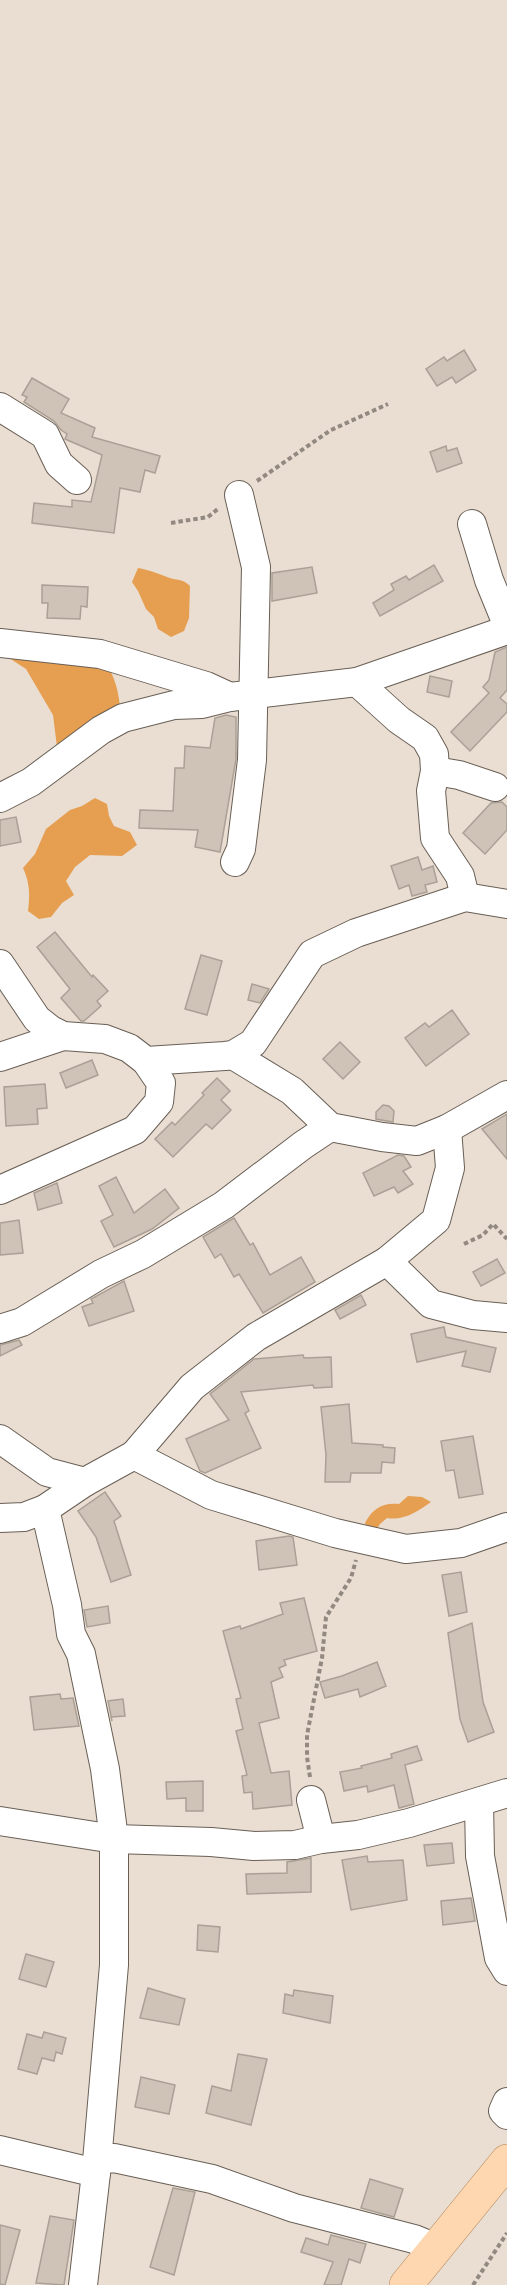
<svg xmlns="http://www.w3.org/2000/svg" width="507" height="2285" font-family="'DejaVu Sans',sans-serif">
<style>
.forest{fill:#e69e50}
.building{fill:#cfc3b8;stroke:#aba095;stroke-width:1.5}
.lines{fill:none;stroke-linecap:round;stroke-linejoin:round}
.minor-casing{stroke:#695f55;stroke-width:30}
.major-casing{stroke:#af8458;stroke-width:34}
.path{stroke:#928981;stroke-width:4;stroke-dasharray:4.5 3;stroke-linecap:butt}
.minor{stroke:#fff;stroke-width:28}
.major{stroke:#fed7b0;stroke-width:33}
</style>
<rect width="100%" height="100%" fill="#eaded3"/>
<g class="forest">
<path d="M138,568c11,2 19,5 29,9 10,4 15,1 23,9l-1,32 -5,13 -13,6 -13,-8 -4,-12 -8,-8 -8,-18 -6,-9z"/>
<path d="M6,656l100,8c9,13 12,26 14,42l-63,41 -4,-32 -27,-46z"/>
<path d="M95,798l12,6 2,12 5,10 16,6 7,13 -15,11 -32,-1 -15,12 -9,14 8,14 -12,8 -11,14 -12,2 -11,-8c2,-16 2,-28 -5,-43l12,-14 11,-25 24,-19 12,-4z"/>
<path d="M408,1496l14,1 9,5c-13,9 -27,19 -44,16l-7,6 -6,10 -6,-3 -3,-8c7,-14 18,-21 34,-19z"/>
</g>
<g class="building">
<polygon points="464,350 476,370 456,383 452,377 437,386 426,369 444,357 447,361"/>
<polygon points="32,378 69,399 61,413 95,428 92,437 160,456 155,473 145,470 140,492 120,488 114,533 32,523 34,503 72,507 72,500 91,502 102,455 65,439 67,434 61,430 54,421 24,402 27,397 22,395"/>
<polygon points="446,446 447,451 457,448 462,463 437,472 430,452"/>
<polygon points="434,565 443,581 380,616 373,603 394,590 391,584 406,576 409,580"/>
<polygon points="312,567 317,593 272,601 272,573"/>
<polygon points="42,585 88,587 87,607 81,606 80,619 47,618 48,603 42,603"/>
<polygon points="507,647 507,690 500,698 507,704 507,712 470,751 451,732 489,693 483,687 489,680 495,652"/>
<polygon points="430,676 452,681 449,697 427,692"/>
<polygon points="226,715 236,717 236,759 220,852 195,847 198,830 139,828 140,810 173,811 175,768 184,768 185,746 210,748 215,718"/>
<polygon points="502,802 507,807 507,830 485,854 463,833 491,803"/>
<polygon points="16,817 21,842 0,846 0,820"/>
<polygon points="418,857 422,870 433,866 437,882 425,885 427,892 412,896 409,885 399,889 391,866"/>
<polygon points="55,932 92,977 93,975 108,991 97,1001 101,1006 84,1021 81,1021 61,998 70,989 37,947"/>
<polygon points="201,955 222,961 207,1015 185,1009"/>
<polygon points="252,984 269,989 260,1003 248,1000"/>
<polygon points="452,1010 469,1034 426,1066 405,1038 425,1023 429,1027"/>
<polygon points="340,1042 360,1062 343,1079 323,1059"/>
<polygon points="92,1060 98,1075 66,1088 60,1073"/>
<polygon points="217,1078 230,1091 221,1100 231,1110 212,1129 206,1124 173,1157 155,1139 172,1122 175,1125 204,1095 202,1093"/>
<polygon points="45,1084 47,1108 37,1109 38,1124 6,1126 4,1087"/>
<polygon points="383,1105 389,1106 394,1111 393,1122 376,1119 376,1112"/>
<polygon points="507,1114 507,1159 482,1129"/>
<polygon points="398,1155 404,1156 411,1167 403,1171 413,1184 398,1193 394,1187 374,1196 363,1173"/>
<polygon points="116,1177 134,1213 165,1189 179,1208 152,1229 114,1247 101,1221 113,1215 99,1186"/>
<polygon points="57,1183 62,1203 38,1210 34,1193"/>
<polygon points="234,1218 250,1245 253,1243 270,1275 301,1257 315,1282 263,1313 239,1274 234,1277 221,1254 215,1258 203,1237"/>
<polygon points="19,1220 23,1253 0,1255 0,1223"/>
<polygon points="497,1259 505,1273 481,1286 473,1272"/>
<polygon points="124,1281 134,1311 89,1326 82,1307 93,1303 91,1299"/>
<polygon points="361,1295 366,1305 340,1319 335,1310"/>
<polygon points="444,1327 446,1337 496,1348 490,1372 462,1366 466,1351 417,1362 411,1334"/>
<polygon points="19,1340 22,1345 0,1356 0,1345"/>
<polygon points="303,1355 304,1358 331,1357 332,1387 314,1388 313,1385 241,1392 249,1411 245,1413 261,1448 205,1473 200,1471 186,1439 229,1420 210,1394 254,1359"/>
<polygon points="349,1404 352,1443 383,1445 383,1447 395,1448 394,1463 382,1462 381,1473 351,1473 350,1482 325,1482 326,1455 321,1407"/>
<polygon points="473,1436 483,1494 459,1498 454,1470 446,1471 441,1441"/>
<polygon points="105,1492 121,1516 114,1521 131,1575 111,1582 96,1537 78,1511"/>
<polygon points="289,1536 293,1537 297,1565 259,1570 256,1541"/>
<polygon points="461,1572 467,1612 449,1616 442,1575"/>
<polygon points="304,1598 317,1651 284,1660 286,1665 279,1668 283,1677 271,1682 279,1718 259,1723 271,1773 289,1771 292,1805 253,1809 252,1792 244,1793 242,1776 247,1775 236,1731 243,1729 236,1699 241,1698 223,1631 240,1626 241,1629 283,1614 280,1603"/>
<polygon points="108,1606 110,1623 87,1627 84,1610"/>
<polygon points="472,1623 483,1702 494,1732 468,1742 460,1719 448,1633"/>
<polygon points="377,1662 386,1686 360,1697 358,1689 325,1698 320,1682 342,1676"/>
<polygon points="60,1694 61,1699 73,1698 79,1726 34,1730 30,1697"/>
<polygon points="123,1699 125,1716 111,1717 112,1721 108,1701"/>
<polygon points="417,1746 422,1760 405,1765 414,1804 399,1808 394,1785 368,1792 367,1786 344,1791 340,1772 362,1768 361,1766 392,1758 391,1754"/>
<polygon points="203,1781 203,1811 186,1811 186,1798 167,1799 166,1782"/>
<polygon points="452,1843 454,1863 427,1866 424,1845"/>
<polygon points="367,1856 368,1862 403,1860 407,1900 351,1910 342,1860"/>
<polygon points="311,1858 311,1892 247,1894 246,1874 287,1873 287,1862"/>
<polygon points="471,1898 475,1921 443,1925 441,1901"/>
<polygon points="198,1925 220,1927 218,1952 197,1950"/>
<polygon points="26,1954 54,1962 46,1987 19,1979"/>
<polygon points="148,1988 185,1999 179,2025 140,2018"/>
<polygon points="294,1990 333,1996 330,2023 283,2013 285,1994 293,1996"/>
<polygon points="44,2032 66,2038 62,2054 56,2052 54,2061 42,2058 37,2074 18,2069 27,2034 42,2038"/>
<polygon points="238,2054 267,2059 251,2125 206,2113 212,2086 231,2091"/>
<polygon points="141,2077 175,2085 169,2114 135,2107"/>
<polygon points="370,2179 403,2189 394,2217 361,2208"/>
<polygon points="173,2188 195,2192 174,2275 150,2267"/>
<polygon points="50,2216 74,2220 64,2285 36,2283"/>
<polygon points="0,2225 20,2230 5,2285 0,2284"/>
<polygon points="331,2235 366,2244 360,2263 349,2259 341,2285 324,2285 333,2262 301,2252 306,2238 328,2245"/>
</g>
<g class="lines">
<defs>
<g id="minor">
<polyline points="0,407 45,435 59,464 77,480"/>
<polyline points="472,524 489,580 507,624"/>
<polyline points="0,643 100,654 206,686 230,697"/>
<polyline points="357,682 399,720 425,738 434,754 435,771"/>
<polyline points="0,798 31,782 101,730 123,718 174,705 202,704 230,697 357,682 507,630"/>
<polyline points="235,862 241,849 252,760 256,567 239,495"/>
<polyline points="465,897 460,876 435,838 431,791 435,771 459,775 495,787"/>
<polyline points="0,964 37,1019 51,1030 63,1036 105,1039 129,1048 146,1061 225,1056 233,1055 253,1043 312,954 356,933 465,897 507,904"/>
<polyline points="233,1055 292,1091 330,1127 382,1137 417,1141 447,1129 507,1095"/>
<polyline points="0,1057 63,1036"/>
<polyline points="0,1190 135,1130 159,1102 161,1083 146,1061"/>
<polyline points="387,1261 431,1304 473,1315 507,1318"/>
<polyline points="0,1329 22,1322 101,1274 143,1254 224,1205 303,1145 330,1127"/>
<polyline points="0,1439 47,1472 85,1482 134,1455 211,1495 335,1533 406,1549 461,1543 507,1527"/>
<polyline points="134,1455 192,1387 256,1337 387,1261 436,1220 450,1168 447,1129"/>
<polyline points="0,1518 24,1517 45,1509"/>
<polyline points="311,1800 321,1839"/>
<polyline points="479,1803 480,1856 499,1958 507,1971"/>
<polyline points="0,1821 114,1839 211,1842 254,1846 295,1845 321,1839 358,1835 409,1823 507,1793"/>
<polyline points="507,2102 503,2111 507,2115"/>
<polyline points="0,2150 96,2173"/>
<polyline points="97,2160 114,2158 212,2179 294,2208 414,2239 436,2248"/>
<polyline points="83,2285 96,2173 114,1965 114,1839 105,1769 81,1654 71,1634 67,1605 45,1509 85,1482"/>
</g>
<polyline id="major" points="406,2285 507,2161"/>
</defs>
<use href="#minor" class="minor-casing"/>
<use href="#major" class="major-casing"/>
<g class="path">
<polyline points="257,481 331,430 388,404"/>
<polyline points="171,523 208,517 219,508"/>
<polyline points="464,1244 483,1235 493,1224 507,1239"/>
<polyline points="310,1777 307,1757 307,1735 322,1658 326,1617 351,1578 356,1560"/>
<polyline points="473,2285 507,2233"/>
</g>
<use href="#minor" class="minor"/>
<use href="#major" class="major"/>
</g>
</svg>
